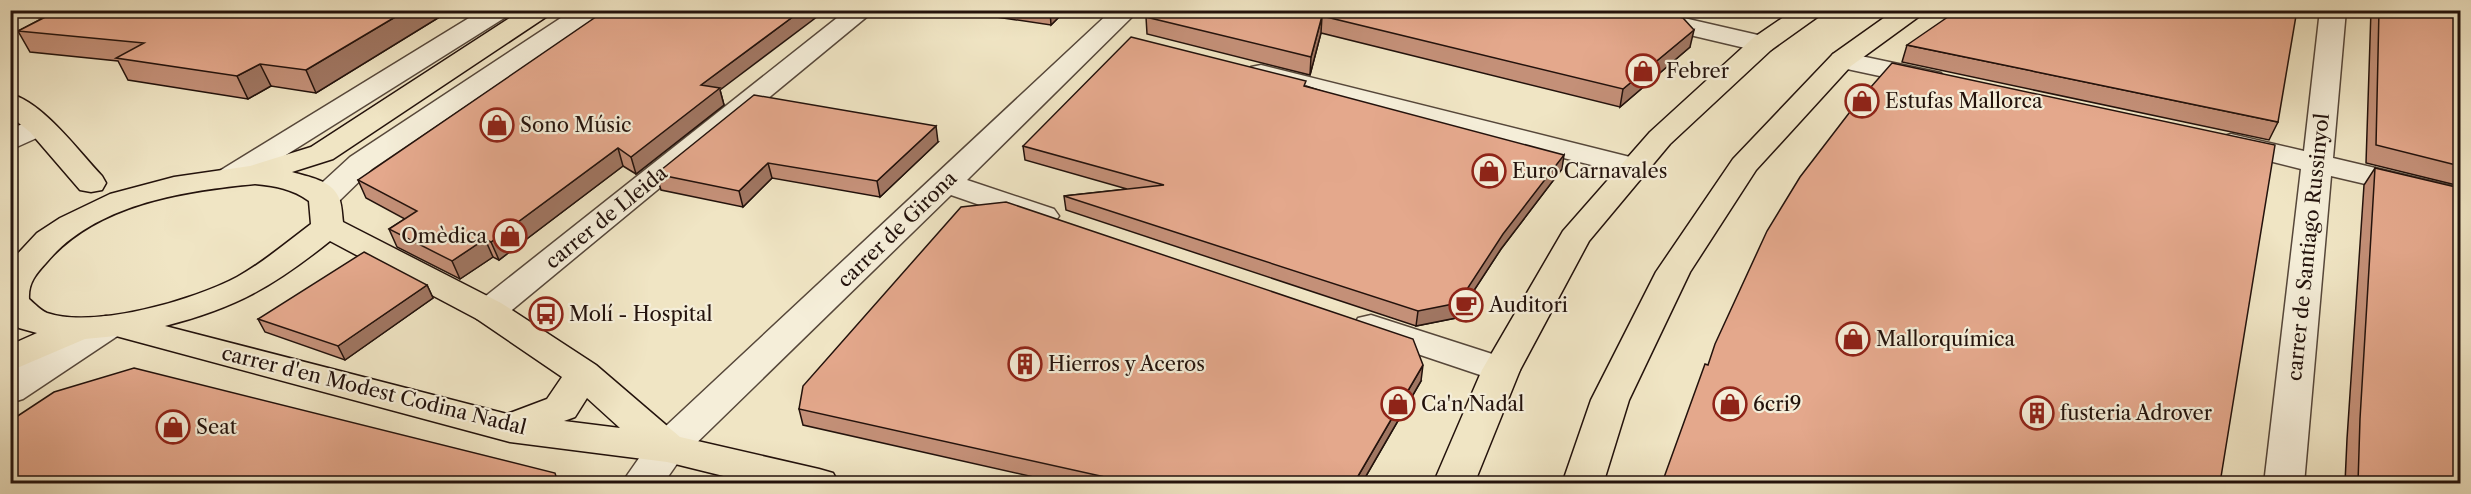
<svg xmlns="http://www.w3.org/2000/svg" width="2471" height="494" font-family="'Libre Caslon Text',serif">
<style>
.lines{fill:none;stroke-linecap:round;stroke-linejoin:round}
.minor-casing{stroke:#56473a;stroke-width:3}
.major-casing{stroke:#23120c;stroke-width:3}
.minor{fill:#f5eed9;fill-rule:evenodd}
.major{fill:#f0e5c4;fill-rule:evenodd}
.wall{fill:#c49078;stroke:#23120c;stroke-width:1.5}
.shaded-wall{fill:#a07662;stroke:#23120c;stroke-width:1.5}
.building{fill:#e4a88c;stroke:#23120c;stroke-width:1.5}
.labels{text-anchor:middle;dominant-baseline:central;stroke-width:4.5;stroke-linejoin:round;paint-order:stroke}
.poi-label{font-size:20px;fill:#23120c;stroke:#f5eed9;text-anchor:start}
.street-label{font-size:20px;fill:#23120c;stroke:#f5eed9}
</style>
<rect width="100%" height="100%" fill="#f0e5c4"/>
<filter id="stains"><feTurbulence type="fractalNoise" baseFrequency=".00333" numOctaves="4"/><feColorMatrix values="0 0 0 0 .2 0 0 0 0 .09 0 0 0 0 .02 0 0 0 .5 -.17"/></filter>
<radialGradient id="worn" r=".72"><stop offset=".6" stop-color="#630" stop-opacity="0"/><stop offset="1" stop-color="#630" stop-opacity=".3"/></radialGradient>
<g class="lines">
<defs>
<g id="minor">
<polygon points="482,10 512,10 509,15 243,182 232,185 221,182 217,176 221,170"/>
<polygon points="573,10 603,10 600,15 372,169 335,205 324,207 313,205 308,198 313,191 350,157"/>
<polygon points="847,10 875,10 501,319 489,322 477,319 471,311 477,303"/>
<polygon points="1112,10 1139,10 967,180 1054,209 1059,216 1054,223 1043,226 1032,223 951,195 681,458 663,484 621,484 653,438"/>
<polygon points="1602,10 1649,10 1771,38 1775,44 1771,50 1762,52 1605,15"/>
<polygon points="2320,10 2346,10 2333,158 2460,188 2460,206 2331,176 2304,484 2264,484 2301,169 2221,149 2216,143 2221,137 2231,134 2304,151"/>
<polygon points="1842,52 1941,73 1945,79 1941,85 1931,87 1833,66 1829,60 1833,54"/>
<polygon points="1261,65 1646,161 1650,167 1646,173 1635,176 1251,79 1247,73 1251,67"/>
<polygon points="40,117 50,120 54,126 50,132 10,150 10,129"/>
<polygon points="1371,315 1514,361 1520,370 1514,379 1501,382 1358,334 1353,326 1358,318"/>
<polygon points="106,316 119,319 124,327 119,335 23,399 10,403 10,372 93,319"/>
</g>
<g id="major">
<path d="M522,10h30l-3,5 -216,144 -41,13c16,5 40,8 47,26 3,7 3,17 4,24l158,81 95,62 84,72 139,32 14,4 6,11h-83l-89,-22 -157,-20 -394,-106 -31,3 -75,32v-26l27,-12 -18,-5 -9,-8v-58l27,-29 23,-15 50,-24 64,-17 76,-11 61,-19zM255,184c20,2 38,5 54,17l2,23c-24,18 -47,38 -74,53 -43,23 -143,52 -190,36 -7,-3 -12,-9 -18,-14 -1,-16 7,-25 17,-36 49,-59 137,-72 209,-79zM330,241l147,78 85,58 -15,22 -40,15 -342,-88c71,-18 109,-40 165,-85zM587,398l33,30 -56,-7 11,-4z"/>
<polygon points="1794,10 1823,10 1820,15 1771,50 1670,144 1589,241 1520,370 1474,484 1433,484 1482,370 1563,231 1650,132 1753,38"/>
<polygon points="1895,10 1924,10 1921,15 1851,66 1756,170 1690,272 1629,400 1603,484 1562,484 1591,400 1656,272 1733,159 1833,54"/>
<path d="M10,94c33,8 69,58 92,82l4,7 -4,7 -11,2 -11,-2 -50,-58 -20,-16z"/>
</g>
</defs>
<use href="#minor" class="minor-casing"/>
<use href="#major" class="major-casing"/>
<use href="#minor" class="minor"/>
<use href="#major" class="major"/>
</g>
<g class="wall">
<polygon points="22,10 451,10 316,93 271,86 248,99 128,80 118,61 30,52 18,31 43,18 25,16"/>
<polygon points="949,10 1066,10 1051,25"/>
<polygon points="1651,10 1690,47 1620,107 1321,33 1310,75 1147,34 1146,17"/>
<polygon points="1661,10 1682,10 1680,15"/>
<polygon points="2371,10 2460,10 2460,186 2366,163"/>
<polygon points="1907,45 2278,122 2269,140 1902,62"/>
<polygon points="1306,86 1562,169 1501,249 1456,318 1416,326 1066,210 1064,196 1127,189 1025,160 1023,146"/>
<polygon points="720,90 724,105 636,174 623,166 499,260 493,257 460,279 397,247 389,229 405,219 366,198 358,180"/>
<polygon points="938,142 880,197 772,178 743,207 661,190 656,174"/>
<polygon points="2375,168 2460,483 2345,483 2347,439 2364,185"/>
<polygon points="427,285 433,298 345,360 265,332 258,319"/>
<polygon points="1421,381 1362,483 1060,483 803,425 799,409"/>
</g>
<g class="shaded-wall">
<polygon points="407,10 451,10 316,93 306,70"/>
<polygon points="802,10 826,10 720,90 724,105 636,174 631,157 701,85"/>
<polygon points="1066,10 1051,25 1050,11"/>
<polygon points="1322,16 1321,33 1310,75 1311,57"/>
<polygon points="1694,30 1690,47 1620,107 1623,89"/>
<polygon points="260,64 271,86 248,99 237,76"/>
<polygon points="936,126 938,142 880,197 877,181"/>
<polygon points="618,148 623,166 499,260 491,242"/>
<polygon points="1564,155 1562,169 1501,249 1456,318 1416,326 1418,311"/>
<polygon points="768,163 772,178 743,207 739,191"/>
<polygon points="485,239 493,257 460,279 452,261"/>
<polygon points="427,285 433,298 345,360 338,346"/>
<polygon points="1423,365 1421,381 1362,483 1354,483"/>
</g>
<g class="building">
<polygon points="59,10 407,10 306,70 260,64 237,76 116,58 144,43 18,31"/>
<polygon points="606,10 802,10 701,85 720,88 631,157 618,148 491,242 485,239 452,261 389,229 417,211 358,180"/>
<polygon points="1153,10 1651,10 1683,18 1694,30 1623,89 1322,16 1311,57 1146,17"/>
<polygon points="1958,10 2297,10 2278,122 1907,45"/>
<polygon points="2379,10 2460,10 2460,166 2376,145"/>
<polygon points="1131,37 1306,81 1304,86 1564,155 1503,234 1458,303 1418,311 1064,196 1164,185 1023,146"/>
<polygon points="1892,63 2275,145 2220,483 1662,483 1705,364 1708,365 1715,344 1767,231 1800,177 1856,104"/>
<polygon points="754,95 936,126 877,181 768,163 739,191 656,174"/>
<polygon points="2375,168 2460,188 2460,483 2358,483 2360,419"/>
<polygon points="1006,202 1413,339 1423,365 1354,483 1132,483 799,409 803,386 961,207"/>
<polygon points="364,252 427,285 338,346 258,319"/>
<polygon points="134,368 555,473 558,483 10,483 10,421 54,392"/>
</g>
<defs>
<symbol id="shop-ring" viewBox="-11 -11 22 22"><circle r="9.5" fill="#f5eed9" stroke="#8f2418" stroke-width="1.5"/><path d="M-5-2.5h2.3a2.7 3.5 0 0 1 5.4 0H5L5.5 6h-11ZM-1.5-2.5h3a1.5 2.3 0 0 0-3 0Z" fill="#8f2418"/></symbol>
<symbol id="cafe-ring" viewBox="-11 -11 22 22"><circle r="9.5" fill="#f5eed9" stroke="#8f2418" stroke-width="1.5"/><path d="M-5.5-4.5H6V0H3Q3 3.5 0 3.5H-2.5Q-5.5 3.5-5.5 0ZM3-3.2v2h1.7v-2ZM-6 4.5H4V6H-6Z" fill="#8f2418"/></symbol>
<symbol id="bus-ring" viewBox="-11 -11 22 22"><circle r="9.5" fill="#f5eed9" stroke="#8f2418" stroke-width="1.5"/><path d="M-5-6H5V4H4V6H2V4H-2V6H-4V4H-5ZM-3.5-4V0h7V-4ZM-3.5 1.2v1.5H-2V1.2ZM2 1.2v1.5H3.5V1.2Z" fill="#8f2418"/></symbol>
<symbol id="building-ring" viewBox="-11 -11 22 22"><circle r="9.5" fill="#f5eed9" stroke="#8f2418" stroke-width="1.5"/><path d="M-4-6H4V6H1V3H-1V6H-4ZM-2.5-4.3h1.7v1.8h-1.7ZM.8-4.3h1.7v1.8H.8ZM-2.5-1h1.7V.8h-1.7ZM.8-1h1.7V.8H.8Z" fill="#8f2418"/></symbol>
</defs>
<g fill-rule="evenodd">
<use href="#shop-ring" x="1624" y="52" width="38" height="38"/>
<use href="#shop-ring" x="1843" y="82" width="38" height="38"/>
<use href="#shop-ring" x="478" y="106" width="38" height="38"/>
<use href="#shop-ring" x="1470" y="152" width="38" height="38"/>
<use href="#shop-ring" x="491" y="217" width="38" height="38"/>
<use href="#cafe-ring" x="1447" y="286" width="38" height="38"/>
<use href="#bus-ring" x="527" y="295" width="38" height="38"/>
<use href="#shop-ring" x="1834" y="320" width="38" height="38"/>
<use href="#building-ring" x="1006" y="345" width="38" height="38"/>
<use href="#shop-ring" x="1379" y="385" width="38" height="38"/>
<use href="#shop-ring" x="1711" y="385" width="38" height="38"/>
<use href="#building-ring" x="2018" y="394" width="38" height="38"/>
<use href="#shop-ring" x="154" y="408" width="38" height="38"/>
</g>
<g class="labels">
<g class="poi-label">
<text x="1666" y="71">Febrer</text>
<text x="1885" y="101">Estufas Mallorca</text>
<text x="520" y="125">Sono Músic</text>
<text x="1512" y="171">Euro Carnavales</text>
<text x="487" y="236" text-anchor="end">Omèdica</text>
<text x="1489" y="305">Auditori</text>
<text x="569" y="314">Molí - Hospital</text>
<text x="1876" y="339">Mallorquímica</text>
<text x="1048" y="364">Hierros y Aceros</text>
<text x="1421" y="404">Ca'n Nadal</text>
<text x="1753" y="404">6cri9</text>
<text x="2060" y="413">fusteria Adrover</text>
<text x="196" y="427">Seat</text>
</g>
<g class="street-label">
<text transform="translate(606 217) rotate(-39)">carrer de Lleida</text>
<text transform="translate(897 229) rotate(-44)">carrer de Girona</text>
<text transform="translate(2308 247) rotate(-84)">carrer de Santiago Russinyol</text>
<text transform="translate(374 390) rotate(14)">carrer d'en Modest Codina Nadal</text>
</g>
</g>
<rect width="2471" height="494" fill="none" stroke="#f0e5c4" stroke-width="36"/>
<rect x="12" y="12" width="2447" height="470" fill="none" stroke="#23120c" stroke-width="3"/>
<rect x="18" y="18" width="2435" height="458" fill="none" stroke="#23120c" stroke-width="1.5"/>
<rect width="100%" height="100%" filter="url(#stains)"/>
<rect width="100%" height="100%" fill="url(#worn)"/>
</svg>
